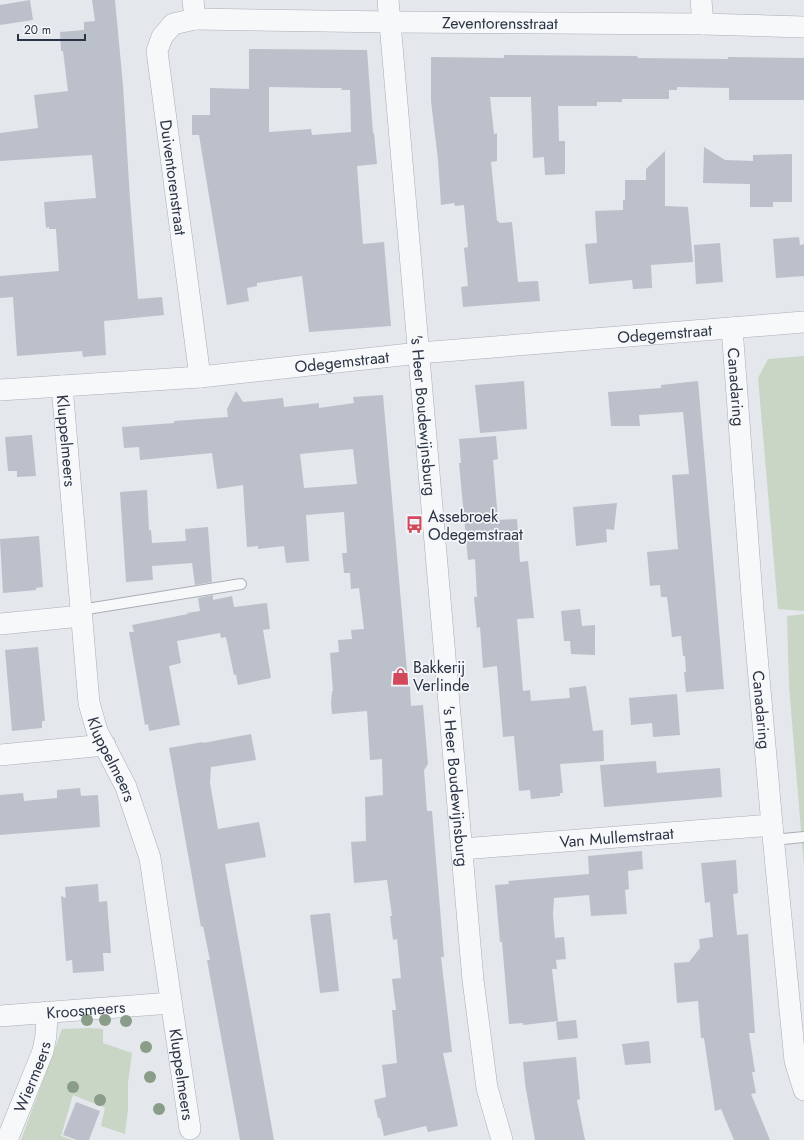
<svg xmlns="http://www.w3.org/2000/svg" width="804" height="1140" font-family="Jost,sans-serif">
<style>
.green{fill:#c9d6c5}
.building{fill:#bbc0ca;fill-rule:evenodd}
.lines{fill:none;stroke-linecap:round;stroke-linejoin:round}
.service-casing{stroke:#a9aeb7;stroke-width:12}
.minor-casing{stroke:#a9aeb7;stroke-width:22}
.service{stroke:#f7f8fa;stroke-width:10}
.minor{stroke:#f7f8fa;stroke-width:21}
.tree{fill:#899d89}
.labels{text-anchor:middle;dominant-baseline:central;stroke-width:3.5;stroke-linejoin:round;paint-order:stroke}
.street-label{font-size:16px;fill:#2b3445;stroke:#f4f6f9}
.poi-label{font-size:16px;fill:#2b3445;stroke:#f4f6f9;text-anchor:start}
</style>
<rect width="100%" height="100%" fill="#e4e7ec"/>
<g class="green">
<polygon points="804,356 804,611 778,609 758,378 768,359"/>
<polygon points="804,614 804,866 789,686 787,616"/>
<polygon points="89,1028 103,1029 103,1043 132,1053 128,1083 128,1109 125,1134 101,1126 105,1108 73,1095 61,1136 73,1140 21,1140 62,1029"/>
</g>
<g class="building">
<polygon points="30,0 33,20 0,25 0,5"/>
<polygon points="92,0 115,0 123,85 130,199 138,299 162,297 164,315 104,321 106,355 83,357 82,351 17,356 13,297 0,298 0,276 59,271 56,229 49,229 49,227 46,228 44,202 96,198 92,155 0,161 0,133 38,128 34,95 68,91 63,51 61,51 60,32 84,30 84,22 95,21"/>
<path d="M249,49l118,1 6,83h1l3,31 -20,2 6,78 21,-2 7,84 -82,6 -7,-56 -45,7v3l-10,2 2,13 -22,4 -28,-170h-7v-20h18v-27l39,1zM269,87l58,1h15l-1,2h9l1,42 -39,3 -1,-6 -42,3z"/>
<polygon points="504,55 637,56 638,58 728,59 728,57 804,58 804,100 729,100 729,88 677,87 677,90 669,90 669,99 622,99 622,102 597,102 597,106 558,106 559,141 565,141 565,174 545,175 544,157 533,158 531,97 490,97 494,134 497,133 497,161 491,162 497,221 499,221 499,223 512,222 518,282 538,281 540,301 463,307 461,287 468,286 464,248 468,247 464,205 455,206 454,203 441,205 438,160 431,101 431,57 504,58"/>
<polygon points="704,147 725,160 753,161 753,155 792,154 792,202 773,202 773,207 750,207 750,184 703,183"/>
<polygon points="665,151 665,206 688,207 693,262 651,265 652,288 633,289 632,280 589,284 585,244 597,243 595,211 623,210 623,200 625,200 625,180 646,180 646,169"/>
<polygon points="799,237 800,245 804,244 804,276 776,278 773,239"/>
<polygon points="720,243 723,282 696,284 694,245"/>
<polygon points="524,381 527,429 480,433 475,385"/>
<polygon points="698,381 724,689 686,692 684,672 686,672 685,656 683,656 681,636 672,637 667,597 661,597 660,585 650,586 647,552 678,549 672,475 689,474 683,412 639,415 640,426 611,426 608,392 661,388 661,385"/>
<path d="M236,391l7,11 40,-4 1,9 35,-4v5l35,-5 -1,-6 30,-2 24,276h2l2,35 12,-1 5,59 -4,6 3,41h5l12,146h-3l11,95 -9,1 15,73 -30,6 -2,-6 -42,10 -4,-18h-2l-4,-18 12,-3 -4,-32 15,-2 -5,-53h4l-4,-31 9,-1 -4,-39 -4,1 -3,-24h2l-5,-36 -33,3 -3,-41 15,-1 -1,-44 18,-2 -1,-36 -12,1 -3,-49 -35,3 -1,-11 1,-12h1l-3,-38 9,-1 -1,-12 14,-1 -1,-9 13,-1 -5,-41 -8,1 -1,-16h-6l-2,-20h5l-3,-41 -38,3 3,46 -23,2 -2,-17 -26,3v-3l-11,1 -4,-62 -26,4 -5,-36 -72,7 -1,-13 -15,1 -2,-21 52,-4v-2l54,-4 -1,-8zM353,449l4,35 -53,4 -4,-34z"/>
<polygon points="32,435 36,476 17,477 17,471 8,471 5,437"/>
<polygon points="496,436 498,459 493,460 498,520 517,519 520,562 528,561 534,618 517,619 523,691 530,690 531,701 570,698 569,688 586,686 593,731 603,730 604,761 560,764 563,793 560,793 560,796 531,799 530,790 519,791 514,736 503,737 497,666 483,668 480,627 477,628 474,597 477,597 475,559 468,560 459,463 461,463 459,439"/>
<polygon points="147,490 149,530 151,530 152,543 186,541 185,529 208,527 212,582 195,585 192,563 152,566 153,580 126,582 120,492"/>
<polygon points="617,503 614,530 606,529 607,542 576,546 573,507"/>
<polygon points="39,536 43,587 36,588 36,590 3,593 0,539"/>
<polygon points="213,595 213,600 232,596 234,607 267,603 270,629 263,630 271,678 238,685 236,675 234,675 226,637 221,638 220,633 177,641 181,663 169,666 180,725 149,731 148,724 145,725 129,632 134,632 132,625 188,614 187,613 200,611 198,598"/>
<polygon points="580,609 582,626 595,625 595,655 571,654 570,641 564,641 561,611"/>
<polygon points="38,647 45,721 42,721 42,728 12,731 5,650"/>
<polygon points="677,694 680,735 653,737 652,723 631,725 629,698"/>
<polygon points="251,734 256,760 211,767 210,783 218,829 259,822 266,857 225,864 274,1140 240,1140 207,960 210,960 203,926 201,927 169,748 203,742 203,743"/>
<polygon points="656,761 657,773 720,768 722,797 604,807 600,765"/>
<polygon points="80,788 81,796 98,795 100,827 0,835 0,795 23,793 24,801 57,798 57,790"/>
<polygon points="642,851 643,869 628,871 629,889 625,890 627,914 591,916 589,895 554,898 553,915 555,938 564,937 566,959 556,960 557,969 552,969 558,1021 523,1025 523,1023 509,1024 502,942 500,942 495,885 509,884 508,881 589,874 588,856"/>
<polygon points="736,860 738,893 733,894 737,935 748,934 755,1033 749,1033 755,1072 752,1072 756,1093 751,1094 770,1140 734,1140 721,1109 715,1111 704,1038 701,1038 698,1001 677,1003 674,963 689,962 700,948 699,939 713,937 710,902 705,903 701,863"/>
<polygon points="98,884 99,902 107,901 111,953 103,953 104,971 73,973 72,960 66,961 61,896 66,898 65,887"/>
<polygon points="330,913 339,991 320,993 310,915"/>
<polygon points="576,1020 578,1038 558,1040 556,1022"/>
<polygon points="649,1041 651,1063 625,1065 622,1044"/>
<polygon points="576,1057 580,1099 577,1100 585,1140 535,1140 525,1084 525,1083 523,1062"/>
<polygon points="76,1102 100,1111 89,1140 77,1140 63,1135"/>
</g>
<g class="lines">
<defs>
<g id="service">
<polyline points="81,610 241,584"/>
<polyline points="773,840 804,837"/>
</g>
<g id="minor">
<path id="s1" d="M193,0l2,19 -22,5 -11,13 -5,14 43,326"/>
<path id="s2" d="M388,0l85,980 14,108 15,52"/>
<polyline points="701,0 703,24"/>
<path id="s3" d="M195,19l195,3 313,2 101,3"/>
<path id="s4" d="M732,328l21,282 19,215 23,236 9,29"/>
<path id="s5" d="M62,386l27,317 8,28 29,56 24,71 40,271"/>
<path id="s6" d="M0,390l200,-13 219,-24 385,-31"/>
<polyline points="0,624 81,616"/>
<polyline points="0,755 105,745"/>
<path id="s7" d="M462,849l310,-24"/>
<path id="s8" d="M0,1016l171,-13"/>
<path id="s9" d="M7,1140l36,-89 3,-16 1,-23"/>
</g>
</defs>
<use href="#service" class="service-casing"/>
<use href="#minor" class="minor-casing"/>
<use href="#service" class="service"/>
<use href="#minor" class="minor"/>
</g>
<g class="tree">
<circle cx="87" cy="1020" r="6"/>
<circle cx="105" cy="1020" r="6"/>
<circle cx="126" cy="1021" r="6"/>
<circle cx="146" cy="1047" r="6"/>
<circle cx="150" cy="1077" r="6"/>
<circle cx="73" cy="1087" r="6"/>
<circle cx="100" cy="1100" r="6"/>
<circle cx="159" cy="1109" r="6"/>
</g>
<defs>
<symbol id="bus-bare" viewBox="-9 -9 18 18"><path d="M-5-6H5V4H4V6H2V4H-2V6H-4V4H-5ZM-3.5-4V0h7V-4ZM-3.5 1.2v1.5H-2V1.2ZM2 1.2v1.5H3.5V1.2Z" fill="#d1495b" stroke="#f4f6f9" stroke-width="2.5" paint-order="stroke"/></symbol>
<symbol id="shop-bare" viewBox="-9 -9 18 18"><path d="M-5-2.5h2.3a2.7 3.5 0 0 1 5.4 0H5L5.5 6h-11ZM-1.5-2.5h3a1.5 2.3 0 0 0-3 0Z" fill="#d1495b" stroke="#f4f6f9" stroke-width="2.5" paint-order="stroke"/></symbol>
</defs>
<g fill-rule="evenodd">
<use href="#bus-bare" x="402" y="512" width="25" height="25"/>
<use href="#shop-bare" x="388" y="664" width="25" height="25"/>
</g>
<g class="labels">
<g class="street-label">
<text stroke="none"><textPath href="#s3" startOffset="305">Zeventorensstraat</textPath></text>
<text stroke="none"><textPath href="#s1" startOffset="201">Duiventorenstraat</textPath></text>
<text stroke="none"><textPath href="#s6" startOffset="667">Odegemstraat</textPath></text>
<text stroke="none"><textPath href="#s6" startOffset="343">Odegemstraat</textPath></text>
<text stroke="none"><textPath href="#s4" startOffset="59">Canadaring</textPath></text>
<text stroke="none"><textPath href="#s2" startOffset="417">'s Heer Boudewijnsburg</textPath></text>
<text stroke="none"><textPath href="#s5" startOffset="55">Kluppelmeers</textPath></text>
<text stroke="none"><textPath href="#s4" startOffset="383">Canadaring</textPath></text>
<text stroke="none"><textPath href="#s5" startOffset="379">Kluppelmeers</textPath></text>
<text stroke="none"><textPath href="#s2" startOffset="789">'s Heer Boudewijnsburg</textPath></text>
<text stroke="none"><textPath href="#s7" startOffset="155">Van Mullemstraat</textPath></text>
<text stroke="none"><textPath href="#s8" startOffset="86">Kroosmeers</textPath></text>
<text stroke="none"><textPath href="#s5" startOffset="704">Kluppelmeers</textPath></text>
<text stroke="none"><textPath href="#s9" startOffset="68">Wiermeers</textPath></text>
</g>
<g class="poi-label">
<text x="428" y="516">Assebroek<tspan x="428" dy="18">Odegemstraat</tspan></text>
<text x="413" y="667">Bakkerij<tspan x="413" dy="18">Verlinde</tspan></text>
</g>
</g>
<path d="M18 34v6h67v-6" fill="none" stroke="#2b3445" stroke-width="2"/>
<text x="24" y="34" font-size="12" fill="#2b3445" stroke="#f4f6f9" stroke-width="3" paint-order="stroke">20 m</text>
</svg>
